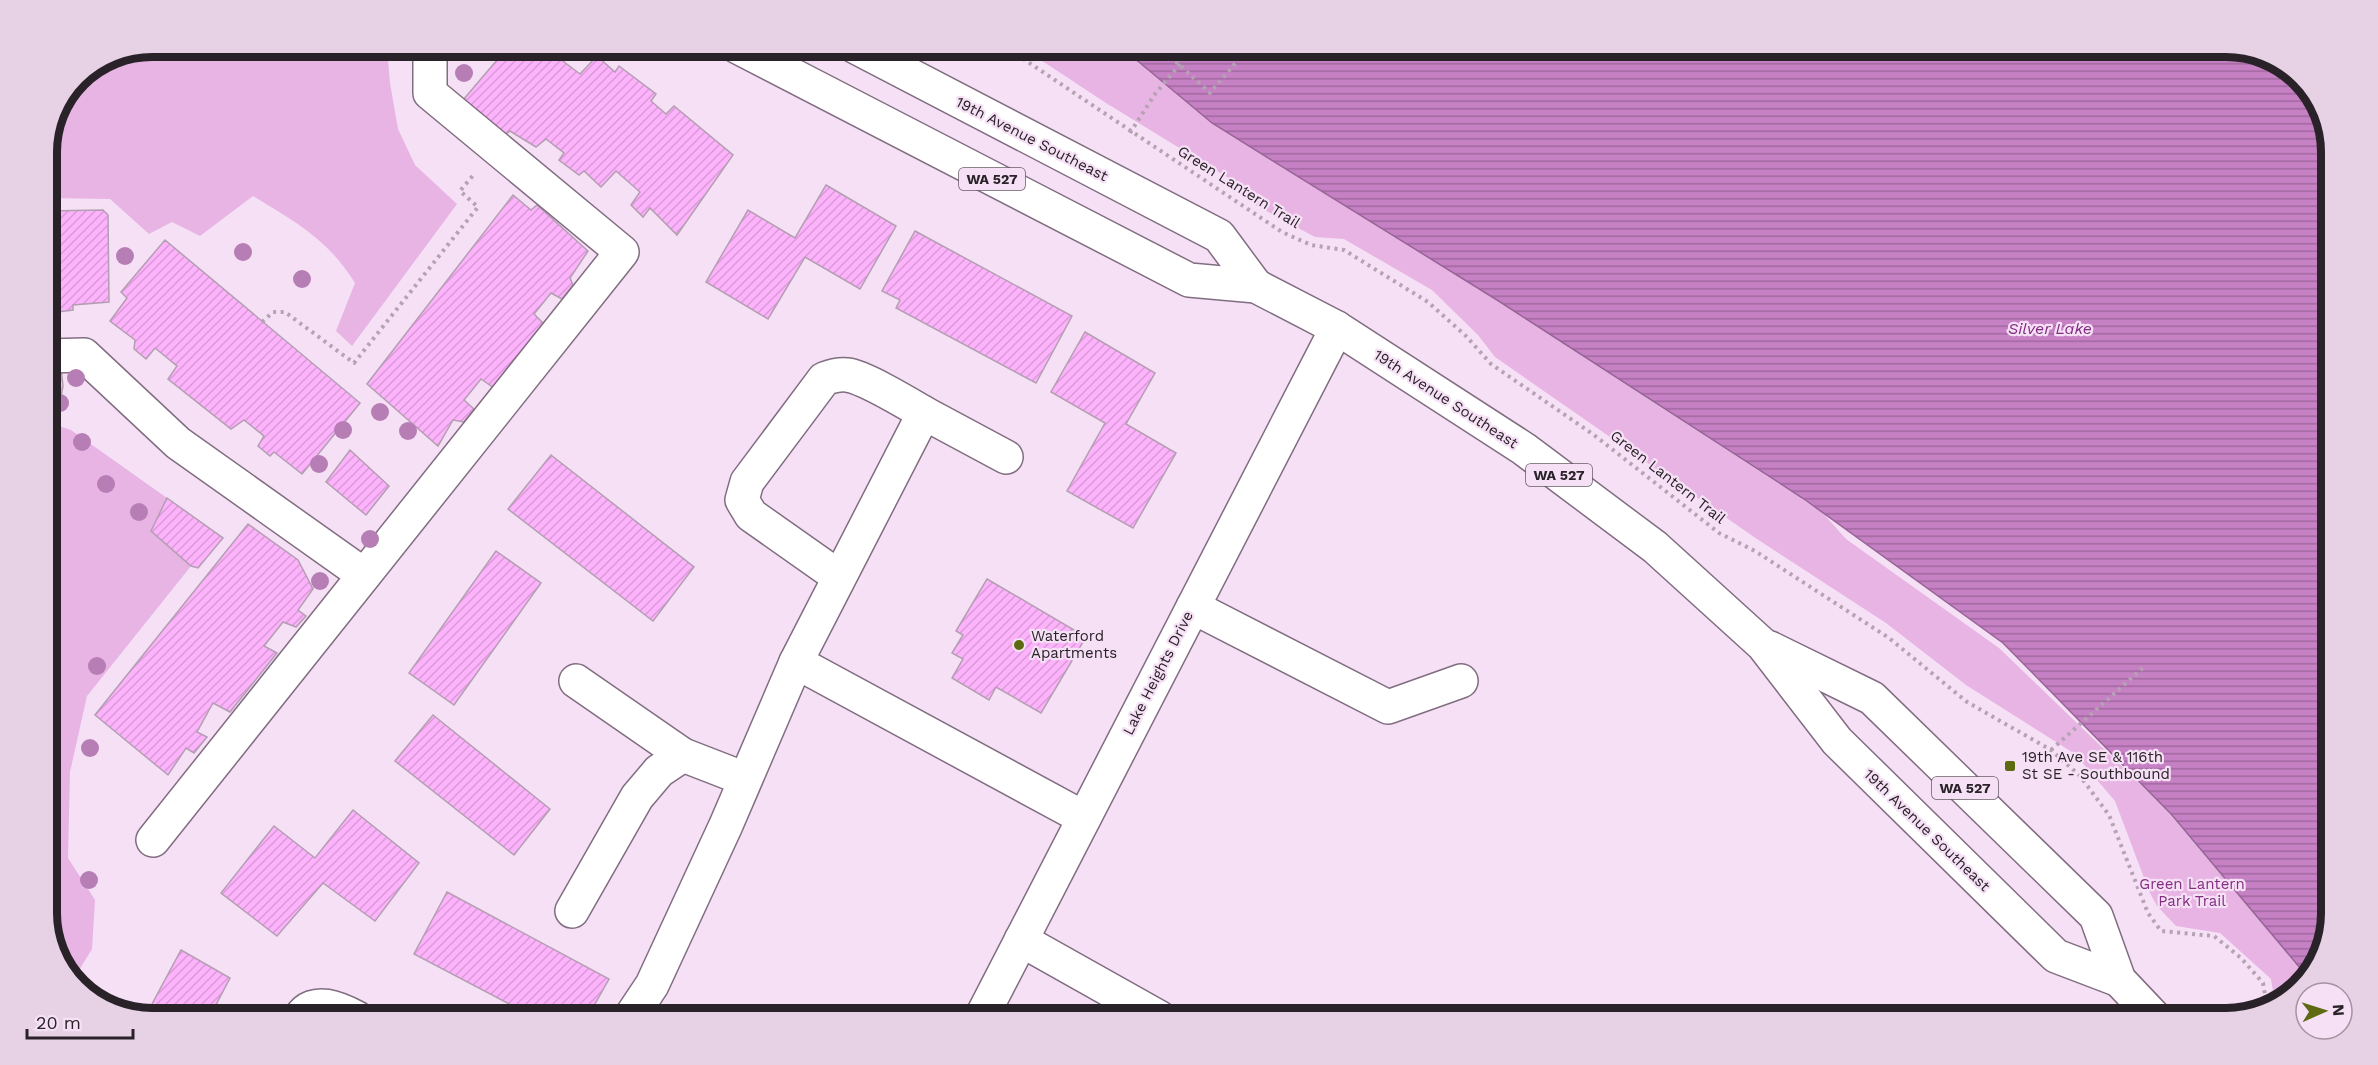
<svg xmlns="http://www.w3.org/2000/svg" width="2378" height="1065" font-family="'Work Sans',sans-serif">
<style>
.green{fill:#e7b4e4}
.water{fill:url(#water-rules);stroke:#976496;stroke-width:1.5}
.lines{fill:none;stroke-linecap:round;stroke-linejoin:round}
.stream{stroke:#976496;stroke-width:10}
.building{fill:url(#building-hatch);stroke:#b39eb2;stroke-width:1.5}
.minor-casing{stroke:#816d80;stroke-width:36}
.major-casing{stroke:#816d80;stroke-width:36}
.path{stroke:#b5a3b4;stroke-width:4;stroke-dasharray:3 4.5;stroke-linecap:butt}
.minor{stroke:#fff;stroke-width:33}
.major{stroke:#fff;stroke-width:33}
.tree{fill:#b67eb5}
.poi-dot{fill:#5d6a11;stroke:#f6e0f5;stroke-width:2}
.labels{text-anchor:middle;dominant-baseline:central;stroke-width:4.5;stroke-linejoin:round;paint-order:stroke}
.shield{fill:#f6e0f5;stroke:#675b66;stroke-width:1.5}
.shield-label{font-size:14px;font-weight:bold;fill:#2a2229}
.street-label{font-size:15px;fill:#2a2229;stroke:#f6e0f5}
.poi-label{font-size:15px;fill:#2a2229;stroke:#f6e0f5;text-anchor:start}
.park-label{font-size:15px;fill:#822e81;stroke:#f6e0f5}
.water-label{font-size:16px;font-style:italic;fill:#802c80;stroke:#f6e0f5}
.rim{fill:none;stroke:#2a2229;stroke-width:8}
</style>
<defs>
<pattern id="water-rules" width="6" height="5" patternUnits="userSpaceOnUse" patternTransform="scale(1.5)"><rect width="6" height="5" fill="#c680c4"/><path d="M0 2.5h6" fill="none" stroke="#a1689f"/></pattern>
<pattern id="building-hatch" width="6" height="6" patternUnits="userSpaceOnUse" patternTransform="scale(1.5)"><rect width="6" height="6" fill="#fdb3fb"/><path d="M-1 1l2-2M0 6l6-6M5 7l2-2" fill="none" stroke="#d99ad7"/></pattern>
</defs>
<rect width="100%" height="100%" fill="#f6e0f5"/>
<g class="green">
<path d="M152,47h235l3,36 8,46 17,36 42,39 -105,142 -16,-15 19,-48c-27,-44 -60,-61 -102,-87l-53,40 -28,-14 -23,12 -39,-35 -63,-1v-52l31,-69 34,-23z"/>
<polygon points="1021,47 1121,47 1212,123 1440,264 1821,511 1846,539 1999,648 2162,805 2306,975 2284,1001 2275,1004 2271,979 2220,933 2176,926 2157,906 2149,891 2115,801 2075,754 1966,685 1886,623 1754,537 1495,357 1478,335 1432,290 1344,239 1315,237 1255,205 1235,182 1106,103"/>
<polygon points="47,422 71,430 167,498 151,531 191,566 87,696 70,772 68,858 95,900 92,949 73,980 68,977 55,941 47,701"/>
</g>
<polygon class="water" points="2226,47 2267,55 2314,93 2331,146 2331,913 2323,954 2306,975 2171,814 2003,643 1804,499 1497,300 1212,123 1121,47"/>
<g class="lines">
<polyline class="stream" points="47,701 55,941"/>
</g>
<g class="building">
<polygon points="509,46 543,46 580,74 597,56 615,72 619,66 656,94 651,101 666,114 674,106 733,155 677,235 650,208 643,217 631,205 640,192 616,171 601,187 584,171 579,175 559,160 564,153 546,139 536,147 510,131 502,137 463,100"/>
<polygon points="826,185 896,226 860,289 805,257 768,319 706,282 748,210 795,238"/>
<polygon points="513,195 531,210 537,205 588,251 570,278 573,285 562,299 551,293 534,314 544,324 494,388 481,379 464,400 474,409 464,422 453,420 438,446 367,384"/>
<polygon points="103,210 108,215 109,302 73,305 73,310 58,312 56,299 47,299 47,211"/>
<polygon points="915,231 1072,316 1036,383 896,308 900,300 882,291"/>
<polygon points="165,240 360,403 302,474 274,452 270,456 258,446 264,436 244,420 231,429 168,379 177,366 155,348 146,359 134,349 135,340 110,321 127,298 121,292"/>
<polygon points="1085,332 1155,373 1126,424 1176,453 1133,528 1067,491 1105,423 1051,392"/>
<polygon points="61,367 63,386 60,403 47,402 47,368"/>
<polygon points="350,450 389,486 366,515 326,482"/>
<polygon points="551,455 694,567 653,621 508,509"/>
<polygon points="167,498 223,538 198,568 191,566 151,531"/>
<polygon points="248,524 298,560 313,589 298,610 306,616 296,627 283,622 264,646 277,653 230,712 213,703 197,732 207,737 194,753 186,748 168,775 95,715"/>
<polygon points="496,551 541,583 454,705 409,673"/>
<polygon points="987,579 1086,637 1041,713 996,687 989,700 952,678 963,659 952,653 963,635 956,631"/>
<polygon points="433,715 550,809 514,855 395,761"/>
<polygon points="353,810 419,863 375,921 323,883 277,936 221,893 274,826 315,858"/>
<polygon points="47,873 51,873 53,916 47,916 47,921"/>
<polygon points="447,892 609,979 587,1018 536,1018 414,954"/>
<polygon points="181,950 230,978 209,1018 145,1017"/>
</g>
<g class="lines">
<defs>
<g id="minor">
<polyline points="47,356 84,355 178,443 364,575"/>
<polyline points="924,413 1006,457"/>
<polyline points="1193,607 1388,707 1461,681"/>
<polyline points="796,662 1084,818"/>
<polyline points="576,681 683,755"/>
<polyline points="153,840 622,252 430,93 430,46"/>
<polyline points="572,911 637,797 659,771 683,755 745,779"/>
<polyline points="1021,940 1160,1018"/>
<path d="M300,1018c13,-22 40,-9 57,0"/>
<path d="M630,1018l22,-33 74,-160 70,-163 128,-249c-17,-10 -60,-36 -77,-38 -8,-1 -15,1 -23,4l-77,103 -5,18 9,15 88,62"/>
<polyline points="981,1018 1337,328"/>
</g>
<g id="major">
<polyline points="736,46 1189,280 1256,286 1337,328 1524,449 1655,547 1763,645 1837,741 2056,956 2119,980"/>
<polyline points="854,46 1219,236 1256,286"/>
<polyline points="1770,648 1872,698 2096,916 2119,980 2155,1018"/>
</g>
</defs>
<use href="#minor" class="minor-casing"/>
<use href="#major" class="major-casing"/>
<g class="path">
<polyline points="1004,46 1282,232 1311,245 1344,250 1428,302 1465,335 1491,364 1594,435 1719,533 1755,551 1889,638 1967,702 2051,750 2080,776 2109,815 2148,913 2161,931 2214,936 2241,958 2263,983 2267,1006"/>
<polyline points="1159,46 1210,93 1250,46"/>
<polyline points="1130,133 1155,94 1180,64"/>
<polyline points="262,322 273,312 285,312 354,363 478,207 460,191 475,173"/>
<polyline points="2051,750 2145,666"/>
</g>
<use href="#minor" class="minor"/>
<use href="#major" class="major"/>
</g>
<g class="tree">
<circle cx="464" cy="73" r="9"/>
<circle cx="243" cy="252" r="9"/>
<circle cx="125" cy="256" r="9"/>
<circle cx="302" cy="279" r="9"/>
<circle cx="76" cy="378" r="9"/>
<circle cx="60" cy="403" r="9"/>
<circle cx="380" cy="412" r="9"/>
<circle cx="343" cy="430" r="9"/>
<circle cx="408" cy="431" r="9"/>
<circle cx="82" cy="442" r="9"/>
<circle cx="319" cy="464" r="9"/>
<circle cx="106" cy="484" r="9"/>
<circle cx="139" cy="512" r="9"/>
<circle cx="370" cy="539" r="9"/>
<circle cx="320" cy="581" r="9"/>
<circle cx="97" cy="666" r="9"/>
<circle cx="90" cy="748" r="9"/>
<circle cx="89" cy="880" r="9"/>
</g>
<g class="poi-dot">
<circle cx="1019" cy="645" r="6"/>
<rect x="2004" y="760" width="12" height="12" rx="3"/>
</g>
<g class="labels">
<g class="shield">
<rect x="959" y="168" width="66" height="22" rx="4.5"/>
<rect x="1526" y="464" width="66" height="22" rx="4.5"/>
<rect x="1932" y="777" width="66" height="22" rx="4.5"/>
</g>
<g class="shield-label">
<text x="992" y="179">WA 527</text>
<text x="1559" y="475">WA 527</text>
<text x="1965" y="788">WA 527</text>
</g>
<g class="street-label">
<text transform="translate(1032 139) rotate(27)">19th Avenue Southeast</text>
<text transform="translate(1239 187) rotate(32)">Green Lantern Trail</text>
<text transform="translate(1446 399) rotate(33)">19th Avenue Southeast</text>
<text transform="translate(1668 477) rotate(38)">Green Lantern Trail</text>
<text transform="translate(1158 673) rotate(-63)">Lake Heights Drive</text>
<text transform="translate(1927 830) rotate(44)">19th Avenue Southeast</text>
</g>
<g class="poi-label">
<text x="1031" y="636">Waterford<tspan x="1031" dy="17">Apartments</tspan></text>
<text x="2022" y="757">19th Ave SE &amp; 116th<tspan x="2022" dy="17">St SE - Southbound</tspan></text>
</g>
<g class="park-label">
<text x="2192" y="884">Green Lantern<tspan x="2192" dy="17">Park Trail</tspan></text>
</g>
<g class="water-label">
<text x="2050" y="328">Silver Lake</text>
</g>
</g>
<path d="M0 0H2378V1065H0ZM152 57H2226A95 95 0 0 1 2321 152V913A95 95 0 0 1 2226 1008H152A95 95 0 0 1 57 913V152A95 95 0 0 1 152 57Z" fill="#e6d1e5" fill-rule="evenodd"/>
<path class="rim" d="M152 57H2226A95 95 0 0 1 2321 152V913A95 95 0 0 1 2226 1008H152A95 95 0 0 1 57 913V152A95 95 0 0 1 152 57Z"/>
<g transform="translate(2324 1011) rotate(87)"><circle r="28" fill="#f6e0f5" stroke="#a494a3" stroke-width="1.5"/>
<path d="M0-4.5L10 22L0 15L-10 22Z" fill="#5d6a11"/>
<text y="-9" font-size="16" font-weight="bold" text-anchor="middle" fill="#2a2229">N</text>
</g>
<path d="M27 1029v9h106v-9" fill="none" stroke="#2a2229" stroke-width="3"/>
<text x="36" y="1029" font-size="18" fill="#2a2229" stroke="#f6e0f5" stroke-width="4.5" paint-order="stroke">20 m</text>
</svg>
